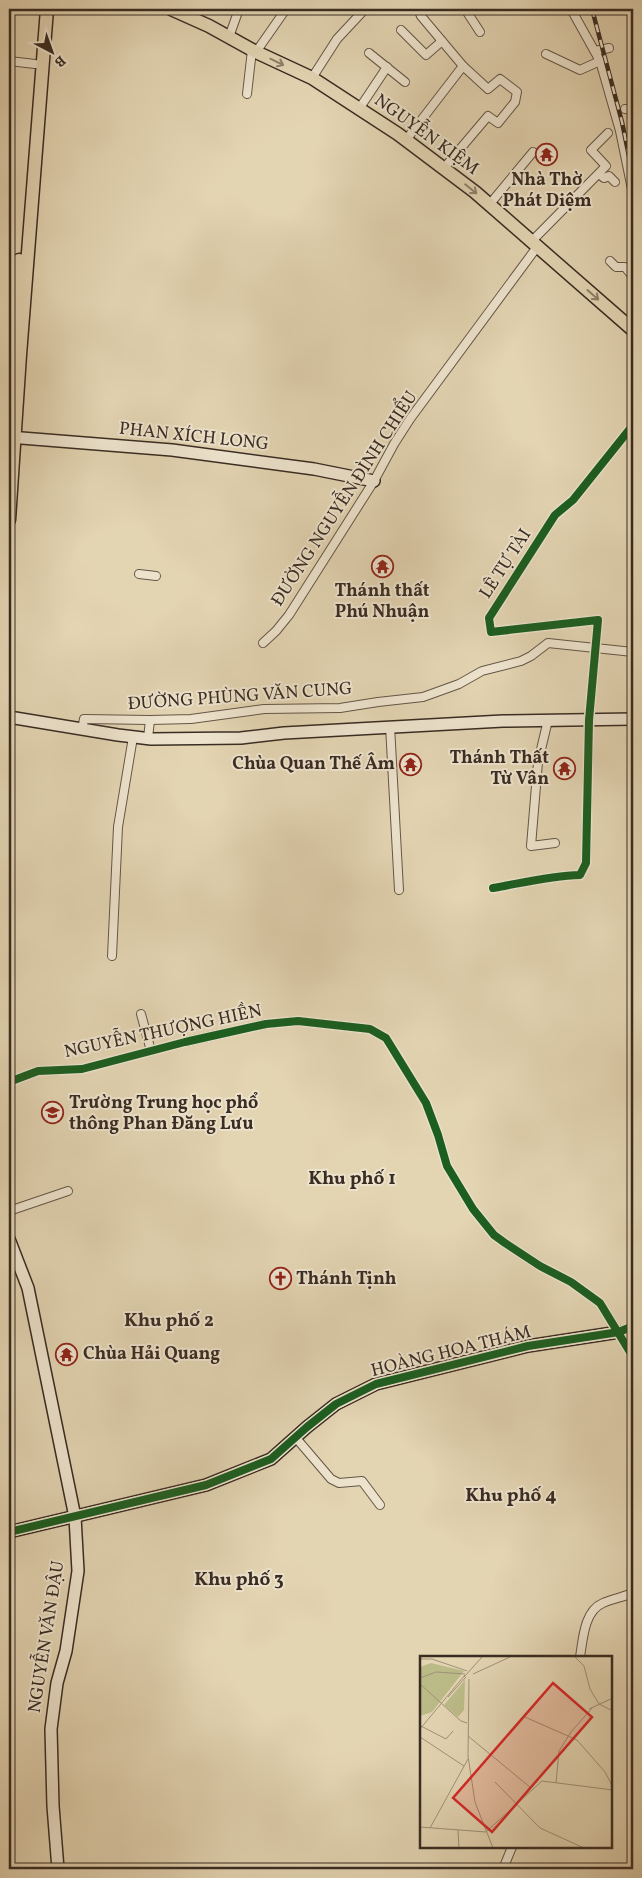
<svg xmlns="http://www.w3.org/2000/svg" width="642" height="1878" font-family="Vollkorn,serif">
<style>
.lines{fill:none;stroke-linecap:round;stroke-linejoin:round}
.street-casing{stroke:#645647;stroke-width:10}
.secondary-casing{stroke:#392c23;stroke-width:14}
.primary-casing{stroke:#392c23;stroke-width:15}
.street{stroke:#ede3cd;stroke-width:8}
.secondary{stroke:#ede3cd;stroke-width:11}
.primary{stroke:#e3d4b2;stroke-width:12}
.rail-casing{stroke:#392c23;stroke-width:4.5}
.rail{stroke:#ede3cd;stroke-width:2.5;stroke-dasharray:8;stroke-linecap:butt}
.cycleway-casing{stroke:#ede3cd;stroke-width:11}
.cycleway{stroke:#1b5e20;stroke-width:8}
.oneway{stroke:#8e806a}
.labels{text-anchor:middle;dominant-baseline:central;stroke-width:4;stroke-linejoin:round;paint-order:stroke}
.street-label{font-size:18px;fill:#392c23;stroke:#ede3cd}
.poi-label{font-size:18px;font-weight:bold;fill:#392c23;stroke:#ede3cd;text-anchor:start}
.neighbourhood-label{font-size:19px;font-weight:bold;fill:#392c23;stroke:#ede3cd}
.inset-road{fill:none;stroke:#9f9179;stroke-width:1}
.view{fill:#d62828;fill-opacity:0.15;stroke:#d62828;stroke-width:2.5}
.inset-edge{fill:none;stroke:#392c23;stroke-width:2.5}
</style>
<rect width="100%" height="100%" fill="#e3d4b2"/>
<filter id="stains"><feTurbulence type="fractalNoise" baseFrequency=".004" numOctaves="4"/><feColorMatrix values="0 0 0 0 .2 0 0 0 0 .09 0 0 0 0 .02 0 0 0 .5 -.17"/></filter>
<radialGradient id="worn" r=".72"><stop offset=".6" stop-color="#630" stop-opacity="0"/><stop offset="1" stop-color="#630" stop-opacity=".3"/></radialGradient>
<g class="lines">
<defs>
<g id="street">
<polyline points="418,9 421,16 463,66 488,89 500,79 517,92 515,102 498,123 488,116 444,168"/>
<polyline points="472,9 467,12 480,32"/>
<polyline points="571,9 600,61 620,131 633,194"/>
<polyline points="401,30 426,55 442,41"/>
<polyline points="229,37 239,9"/>
<polyline points="595,51 609,48"/>
<polyline points="256,52 286,9"/>
<polyline points="369,53 405,82"/>
<polyline points="546,54 580,70 600,61"/>
<polyline points="9,61 35,64"/>
<polyline points="312,78 337,39 365,9"/>
<polyline points="247,94 252,50"/>
<polyline points="359,109 387,67"/>
<polyline points="625,109 633,110"/>
<polyline points="630,136 633,137"/>
<polyline points="406,140 463,66"/>
<polyline points="599,174 604,178 609,176 615,182"/>
<polyline points="489,205 533,152"/>
<polyline points="531,242 606,166 591,150 608,133"/>
<polyline points="610,261 616,267 625,267 633,277"/>
<polyline points="139,574 156,576"/>
<polyline points="263,643 276,631 289,615 374,481 394,444 410,419 537,247"/>
<polyline points="548,720 538,762 531,846 555,843"/>
<polyline points="390,726 399,890"/>
<polyline points="82,730 84,719 150,720 191,719 264,709 340,708 378,702 423,697 459,684 482,671 521,661 531,656 548,643 633,652"/>
<polyline points="148,738 150,720"/>
<path d="M493,888c29,-5 57,-12 87,-13l6,-12 3,-143 9,-100 -107,12 -2,-14 66,-103 18,-15 60,-75"/>
<polyline points="112,956 118,827 133,737"/>
<polyline points="141,1014 151,1051"/>
<polyline points="9,1082 38,1071 82,1069 185,1042 266,1024 298,1021 370,1029 386,1038 426,1103 438,1135 447,1166 473,1209 494,1235 505,1243 540,1266 571,1282 600,1303 633,1357"/>
<polyline points="9,1211 68,1191"/>
<polyline points="619,1332 633,1326"/>
<polyline points="296,1438 331,1479 339,1483 362,1481 380,1505"/>
<path d="M580,1657c3,-18 4,-46 23,-54 9,-4 20,-6 30,-10"/>
<polyline points="503,1869 512,1847"/>
</g>
<g id="secondary">
<polyline points="9,437 172,450 314,469 374,481"/>
<polyline points="9,717 118,735 151,739 241,738 284,733 503,721 633,719"/>
<polyline points="9,1239 28,1288 75,1517 78,1571 66,1651 57,1683 51,1729 53,1806 58,1869"/>
<polyline points="9,1532 206,1485 271,1459 307,1427 336,1404 376,1384 528,1346 619,1332"/>
</g>
<g id="primary">
<polyline points="171,9 209,26 256,52 312,78 398,134 475,192 633,330"/>
<polyline points="9,354 19,260"/>
<polyline points="9,520 20,355 47,9"/>
</g>
</defs>
<use href="#street" class="street-casing"/>
<use href="#secondary" class="secondary-casing"/>
<use href="#primary" class="primary-casing"/>
<use href="#street" class="street"/>
<use href="#secondary" class="secondary"/>
<use href="#primary" class="primary"/>
<defs>
<polyline id="rail" points="592,9 622,122 633,176"/>
</defs>
<use href="#rail" class="rail-casing"/>
<use href="#rail" class="rail"/>
<defs>
<g id="cycleway">
<path d="M493,888c29,-5 57,-12 87,-13l6,-12 3,-143 9,-100 -107,12 -2,-14 66,-103 18,-15 60,-75"/>
<polyline points="9,1082 38,1071 82,1069 185,1042 266,1024 298,1021 370,1029 386,1038 426,1103 438,1135 447,1166 473,1209 494,1235 505,1243 540,1266 571,1282 600,1303 633,1357"/>
<polyline points="9,1532 206,1485 271,1459 307,1427 336,1404 376,1384 528,1346 619,1332 633,1326"/>
</g>
</defs>
<use href="#cycleway" class="cycleway-casing"/>
<use href="#cycleway" class="cycleway"/>
</g>
<defs><path id="oneway-shaft" d="M-6 0H5M1.5-3L5.5 0L1.5 3" fill="none" stroke-width="1.6" stroke-linecap="round" stroke-linejoin="round" transform="scale(1.25)"/></defs>
<g class="oneway">
<use href="#oneway-shaft" transform="translate(277 62) rotate(26)"/>
<use href="#oneway-shaft" transform="translate(471 189) rotate(39)"/>
<use href="#oneway-shaft" transform="translate(593 295) rotate(41)"/>
</g>
<defs>
<symbol id="temple-ring" viewBox="-11 -11 22 22"><circle r="9.5" fill="#ede3cd" stroke="#8f2418" stroke-width="1.5"/><path d="M0-6L5-2H3V0L6.5 2.5H4V6H1.5V3h-3V6H-4V2.5H-6.5L-3 0V-2H-5Z" fill="#8f2418"/></symbol>
<symbol id="school-ring" viewBox="-11 -11 22 22"><circle r="9.5" fill="#ede3cd" stroke="#8f2418" stroke-width="1.5"/><path d="M0-5L7-2L0 1L-7-2ZM-4 1L0 2.5L4 1V4Q0 6-4 4Z" fill="#8f2418"/></symbol>
<symbol id="church-ring" viewBox="-11 -11 22 22"><circle r="9.5" fill="#ede3cd" stroke="#8f2418" stroke-width="1.5"/><path d="M-1.2-6h2.4v3.5h3.3v2.4h-3.3V6h-2.4V-.1h-3.3v-2.4h3.3Z" fill="#8f2418"/></symbol>
</defs>
<g fill-rule="evenodd">
<use href="#temple-ring" x="534" y="142" width="25" height="25"/>
<use href="#temple-ring" x="370" y="554" width="25" height="25"/>
<use href="#temple-ring" x="398" y="752" width="25" height="25"/>
<use href="#temple-ring" x="552" y="756" width="25" height="25"/>
<use href="#school-ring" x="40" y="1100" width="25" height="25"/>
<use href="#church-ring" x="268" y="1266" width="25" height="25"/>
<use href="#temple-ring" x="54" y="1342" width="25" height="25"/>
</g>
<g class="labels">
<g class="street-label">
<text transform="translate(426 135) rotate(36)">NGUYỄN KIỆM</text>
<text transform="translate(194 437) rotate(6)">PHAN XÍCH LONG</text>
<text transform="translate(345 499) rotate(-57)">ĐƯỜNG NGUYỄN ĐÌNH CHIỂU</text>
<text transform="translate(506 564) rotate(-57)">LÊ TỰ TÀI</text>
<text transform="translate(240 697) rotate(-4)">ĐƯỜNG PHÙNG VĂN CUNG</text>
<text transform="translate(163 1032) rotate(-12)">NGUYỄN THƯỢNG HIỀN</text>
<text transform="translate(451 1352) rotate(-14)">HOÀNG HOA THÁM</text>
<text transform="translate(47 1637) rotate(-81)">NGUYỄN VĂN ĐẬU</text>
</g>
<g class="poi-label">
<text x="547" y="180" text-anchor="middle">Nhà Thờ<tspan x="547" dy="21">Phát Diệm</tspan></text>
<text x="382" y="591" text-anchor="middle">Thánh thất<tspan x="382" dy="21">Phú Nhuận</tspan></text>
<text x="549" y="758" text-anchor="end">Thánh Thất<tspan x="549" dy="21">Từ Vân</tspan></text>
<text x="395" y="764" text-anchor="end">Chùa Quan Thế Âm</text>
<text x="69" y="1103">Trường Trung học phổ<tspan x="69" dy="21">thông Phan Đăng Lưu</tspan></text>
<text x="296" y="1279">Thánh Tịnh</text>
<text x="83" y="1354">Chùa Hải Quang</text>
</g>
<g class="neighbourhood-label">
<text x="352" y="1179">Khu phố 1</text>
<text x="169" y="1321">Khu phố 2</text>
<text x="511" y="1496">Khu phố 4</text>
<text x="239" y="1580">Khu phố 3</text>
</g>
</g>
<g transform="translate(420 1656)">
<rect width="192" height="192" fill="#e3d4b2"/>
<path d="M11,7l33,8 -32,41 -12,4v-49zM45,24l-1,30 -6,7 -14,-12z" fill="#bbbb87"/>
<path class="inset-road" d="M155,1l9,9 6,23 9,15 14,7M0,3h12l35,12M53,18l37,-17M44,21l18,-20M0,22l16,-6 29,2M49,23l-1,77 7,46 18,46M0,28l41,37 6,2M28,41l18,-20M169,53l24,-11M105,61l52,23 28,32 8,15M1,70l25,13 7,-8M0,73l45,-54M48,80l63,52M0,81l44,29M75,126l45,46 44,20M136,127l3,-32 12,-19 22,-25M0,171l66,5 56,-51 71,9M10,172l38,-69M38,174l1,18"/>
<path class="view" d="M133,27l39,34 -100,115 -39,-34z"/>
<rect width="192" height="192" class="inset-edge"/>
</g>
<rect width="642" height="1878" fill="none" stroke="#e3d4b2" stroke-width="30"/>
<rect x="10" y="10" width="622" height="1858" fill="none" stroke="#392c23" stroke-width="2.5"/>
<rect x="15" y="15" width="612" height="1848" fill="none" stroke="#392c23"/>
<g transform="translate(52 52) rotate(139)" stroke="#ede3cd" stroke-width="4" paint-order="stroke">
<path d="M0-4L9 19L0 12L-9 19Z" fill="#392c23"/>
<text y="-8" font-size="14" font-weight="bold" text-anchor="middle" fill="#392c23">B</text>
</g>
<rect width="100%" height="100%" filter="url(#stains)"/>
<rect width="100%" height="100%" fill="url(#worn)"/>
</svg>
